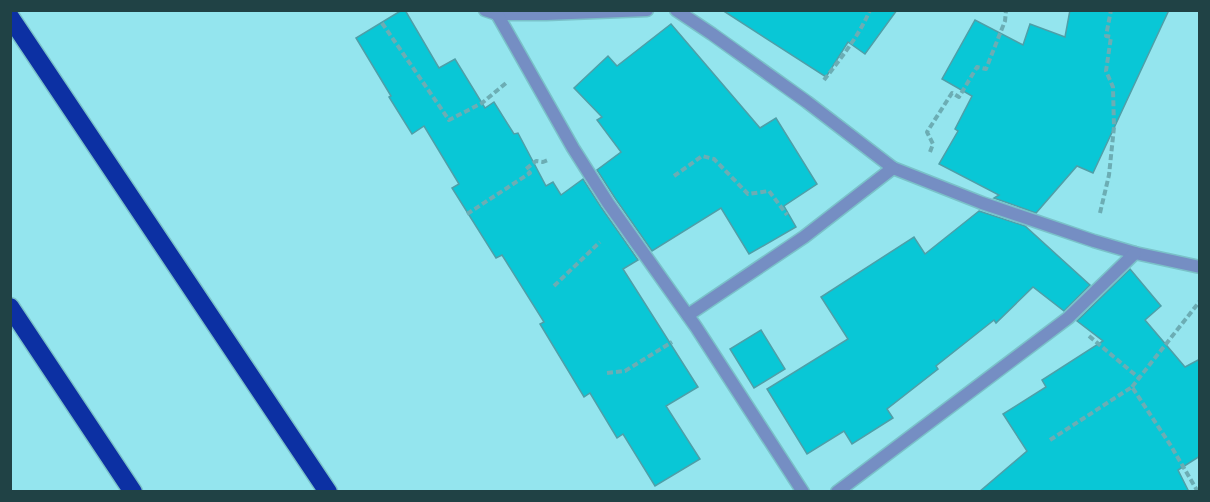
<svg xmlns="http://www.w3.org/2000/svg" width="1210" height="502" font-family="Rubik,sans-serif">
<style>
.building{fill:#09c7d6;stroke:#4e9fa8;stroke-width:1.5}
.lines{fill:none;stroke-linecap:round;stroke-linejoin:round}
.minor-casing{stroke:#7ac1c9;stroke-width:15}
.motorway-casing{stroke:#7ac1c9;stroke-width:21}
.path{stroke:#6cadb4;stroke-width:4;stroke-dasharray:6 3;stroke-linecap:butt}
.minor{stroke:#758ec3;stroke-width:12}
.motorway{stroke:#0c30a3;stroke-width:18}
</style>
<rect width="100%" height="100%" fill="#94e5ee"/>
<g class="building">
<polygon points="402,10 405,10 439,68 455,59 485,108 494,102 514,134 518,133 546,186 553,182 561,195 583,179 601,207 638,260 623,269 698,387 666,406 700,459 655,486 623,434 617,438 590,393 584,397 540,324 544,322 502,255 496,258 452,188 459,184 424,126 412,134 389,97 391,96 356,38"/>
<polygon points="722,10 897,10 865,54 848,42 826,77"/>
<polygon points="1070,10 1169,10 1093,173 1077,166 1036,213 994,198 999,195 939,164 958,131 955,129 972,96 942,79 975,20 1023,45 1030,24 1065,37"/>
<polygon points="671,24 760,128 776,118 817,184 784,206 796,227 749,254 721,208 652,251 615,198 597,170 621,152 597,120 602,117 574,88 608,56 617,66"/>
<polygon points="979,211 1025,226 1090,285 1064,311 1033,287 996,323 994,320 936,366 938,369 887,409 893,418 852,444 844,431 807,454 767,389 848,339 821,297 914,237 925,254"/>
<polygon points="1130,269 1161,306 1145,320 1185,367 1200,359 1200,456 1178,470 1189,492 979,492 1027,451 1003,414 1046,387 1042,380 1103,341 1077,321"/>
<polygon points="761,330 785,369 754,388 730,349"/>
</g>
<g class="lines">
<defs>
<g id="minor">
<polyline points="485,10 497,14 546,14 647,10"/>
<polyline points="676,10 712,34 807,102 893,168 982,203 1094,241 1135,253 1200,267"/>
<polyline points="497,14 573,148 608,203 696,327 803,492"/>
<polyline points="688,315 804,237 893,168"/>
<polyline points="837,492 1068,318 1135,253"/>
</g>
<g id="motorway">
<polyline points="10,17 328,492"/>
<polyline points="10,307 133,492"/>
</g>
</defs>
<use href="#minor" class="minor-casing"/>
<use href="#motorway" class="motorway-casing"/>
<g class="path">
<polyline points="382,23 449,120 482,103 506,83"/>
<path d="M824,80c17,-22 35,-44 46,-70"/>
<polyline points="930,152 933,144 927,132 952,93 959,97 977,67 986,69 1005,21 1006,10"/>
<polyline points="674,176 702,156 714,159 748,194 769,191 787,215"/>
<polyline points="1100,213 1109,175 1114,127 1113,87 1106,71 1111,37 1106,36 1111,10"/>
<polyline points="467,214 530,173 526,169 536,161 543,162 548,160"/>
<polyline points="554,286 600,242"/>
<polyline points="1089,336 1139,378"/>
<polyline points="607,373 625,371 672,342"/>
<polyline points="1132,387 1200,301"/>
<polyline points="1050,440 1132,387 1171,446 1198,492"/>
</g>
<use href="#minor" class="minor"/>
<use href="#motorway" class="motorway"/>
</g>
<rect width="1210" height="502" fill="none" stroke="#204245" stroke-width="24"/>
</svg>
